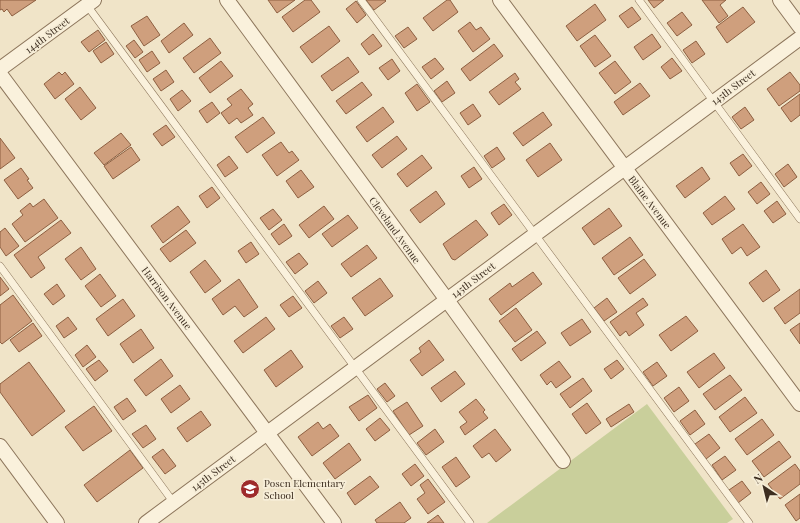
<svg xmlns="http://www.w3.org/2000/svg" width="800" height="523" font-family="'Playfair Display',serif">
<style>
.green{fill:#c9cf9b}
.building{fill:#cf9f7d;stroke:#8d5f41}
.lines{fill:none;stroke-linecap:round;stroke-linejoin:round}
.service-casing{stroke:#8d765c;stroke-width:8}
.minor-casing{stroke:#8d765c;stroke-width:16}
.service{stroke:#faf1dc;stroke-width:7}
.minor{stroke:#faf1dc;stroke-width:14}
.labels{text-anchor:middle;dominant-baseline:central;stroke-width:3.5;stroke-linejoin:round;paint-order:stroke}
.street-label{font-size:10px;fill:#3d2e20;stroke:#f7eed8}
.poi-label{font-size:10px;fill:#3d2e20;stroke:#f7eed8;text-anchor:start}
</style>
<rect width="100%" height="100%" fill="#f0e4c8"/>
<polygon class="green" points="647,404 733,519 727,523 487,523"/>
<g class="building">
<polygon points="0,0 36,0 12,16 7,9 4,12 2,9 0,10"/>
<polygon points="268,0 295,0 277,13"/>
<polygon points="305,0 311,0 320,12 293,32 282,17"/>
<polygon points="366,0 385,0 386,1 374,10"/>
<polygon points="447,0 450,0 458,12 433,31 423,18"/>
<polygon points="648,0 664,0 654,8"/>
<polygon points="702,0 726,0 720,5 728,16 719,23"/>
<polygon points="356,1 366,15 357,23 346,9"/>
<polygon points="595,4 606,20 577,41 566,26"/>
<polygon points="632,7 641,19 628,28 619,16"/>
<polygon points="743,7 755,22 727,43 716,27"/>
<polygon points="682,12 692,25 677,36 667,23"/>
<polygon points="147,16 160,35 144,46 131,26"/>
<polygon points="470,22 476,30 481,27 490,39 473,52 458,31"/>
<polygon points="184,23 193,35 169,53 161,41"/>
<polygon points="329,26 340,41 312,63 300,47"/>
<polygon points="408,27 417,39 404,48 395,36"/>
<polygon points="98,30 105,40 89,52 81,42"/>
<polygon points="373,34 382,46 369,55 361,44"/>
<polygon points="652,34 661,47 643,60 634,47"/>
<polygon points="595,35 611,56 595,67 580,46"/>
<polygon points="210,38 221,53 194,73 183,58"/>
<polygon points="134,40 143,52 135,58 126,46"/>
<polygon points="696,41 705,54 692,63 683,50"/>
<polygon points="106,42 114,54 101,63 93,51"/>
<polygon points="494,44 503,56 470,81 461,69"/>
<polygon points="152,51 160,63 147,72 139,60"/>
<polygon points="348,57 359,72 332,91 321,76"/>
<polygon points="435,58 444,69 431,79 422,67"/>
<polygon points="672,58 682,71 670,79 661,67"/>
<polygon points="392,59 400,71 388,80 379,68"/>
<polygon points="221,61 233,76 210,93 199,78"/>
<polygon points="615,61 631,82 615,94 599,73"/>
<polygon points="166,70 174,82 161,91 153,79"/>
<polygon points="59,72 62,75 65,72 74,84 55,99 44,84"/>
<polygon points="790,72 800,85 800,91 779,106 767,89"/>
<polygon points="515,73 519,79 515,82 521,89 499,105 489,92"/>
<polygon points="447,81 455,93 442,102 434,91"/>
<polygon points="362,82 372,95 346,114 336,101"/>
<polygon points="640,83 650,96 623,115 614,102"/>
<polygon points="417,84 430,102 417,111 405,93"/>
<polygon points="80,87 96,108 81,120 65,99"/>
<polygon points="241,89 253,104 248,108 253,115 241,123 237,118 229,124 221,113 232,105 227,99"/>
<polygon points="182,90 191,101 178,111 170,99"/>
<polygon points="800,94 800,115 791,122 781,108"/>
<polygon points="212,102 220,113 207,123 199,111"/>
<polygon points="473,104 481,116 468,125 460,113"/>
<polygon points="383,107 394,122 367,142 356,127"/>
<polygon points="745,107 754,120 741,129 732,117"/>
<polygon points="543,112 552,125 523,146 513,133"/>
<polygon points="263,117 275,133 247,153 235,137"/>
<polygon points="166,125 175,137 162,146 153,134"/>
<polygon points="121,133 131,145 104,165 94,153"/>
<polygon points="397,136 407,149 382,168 372,155"/>
<polygon points="0,138 15,158 0,169"/>
<polygon points="281,142 289,153 292,151 299,160 277,176 262,155"/>
<polygon points="550,143 562,160 538,177 526,160"/>
<polygon points="131,147 140,160 113,179 104,166"/>
<polygon points="497,147 505,159 492,168 484,156"/>
<polygon points="743,154 752,166 739,176 730,163"/>
<polygon points="422,155 432,168 407,187 397,174"/>
<polygon points="229,156 238,168 225,177 217,165"/>
<polygon points="788,164 797,177 784,187 775,174"/>
<polygon points="474,167 482,179 469,188 461,176"/>
<polygon points="702,167 710,179 685,198 676,186"/>
<polygon points="21,168 29,179 27,180 33,188 18,199 4,180"/>
<polygon points="301,170 314,187 298,198 286,181"/>
<polygon points="761,182 770,194 757,204 748,192"/>
<polygon points="212,187 220,198 207,208 199,196"/>
<polygon points="436,191 445,204 420,223 410,210"/>
<polygon points="725,196 735,209 712,225 703,213"/>
<polygon points="44,199 58,218 25,242 12,224 23,215 20,211 30,203 33,207"/>
<polygon points="777,201 786,214 773,223 764,211"/>
<polygon points="504,204 512,215 499,225 491,213"/>
<polygon points="178,206 190,222 163,243 151,226"/>
<polygon points="324,206 334,219 309,238 299,225"/>
<polygon points="609,208 622,226 594,245 582,228"/>
<polygon points="273,209 282,220 269,230 260,218"/>
<polygon points="348,215 358,228 332,247 322,234"/>
<polygon points="61,220 71,233 38,257 45,268 31,278 14,255"/>
<polygon points="476,220 488,235 455,260 452,259 443,244"/>
<polygon points="284,224 292,236 279,245 271,234"/>
<polygon points="743,224 760,247 747,256 741,247 732,254 722,239"/>
<polygon points="5,228 19,246 6,256 0,247 0,232"/>
<polygon points="186,230 196,243 170,262 160,249"/>
<polygon points="630,237 643,255 614,275 602,258"/>
<polygon points="251,242 259,254 246,263 238,251"/>
<polygon points="367,245 377,258 351,277 341,264"/>
<polygon points="81,247 96,269 81,280 65,259"/>
<polygon points="299,253 308,264 295,274 286,262"/>
<polygon points="644,259 656,275 630,294 618,278"/>
<polygon points="205,260 221,281 205,293 190,272"/>
<polygon points="766,270 780,290 763,302 749,283"/>
<polygon points="533,272 542,284 501,315 489,299 510,283 512,287"/>
<polygon points="100,274 116,296 101,307 85,286"/>
<polygon points="0,277 9,289 0,296"/>
<polygon points="380,278 393,296 365,316 352,298"/>
<polygon points="239,279 258,307 244,317 235,306 223,315 212,299"/>
<polygon points="318,281 327,293 314,303 305,291"/>
<polygon points="57,284 65,296 53,305 44,294"/>
<polygon points="800,289 800,313 785,324 774,308"/>
<polygon points="13,295 32,321 2,344 0,342 0,305"/>
<polygon points="293,296 302,308 289,317 280,305"/>
<polygon points="607,298 617,312 604,321 594,308"/>
<polygon points="643,298 648,305 636,313 644,325 629,336 626,331 620,336 610,322"/>
<polygon points="123,299 135,316 108,336 96,319"/>
<polygon points="516,308 532,330 515,342 499,321"/>
<polygon points="686,316 698,331 671,351 659,335"/>
<polygon points="68,317 77,329 64,338 56,326"/>
<polygon points="266,317 275,329 243,353 234,341"/>
<polygon points="344,317 353,329 340,338 331,326"/>
<polygon points="582,319 591,332 570,346 561,333"/>
<polygon points="33,323 42,336 19,352 10,340"/>
<polygon points="800,323 800,344 790,330"/>
<polygon points="141,329 154,348 133,363 120,344"/>
<polygon points="537,331 546,343 521,361 512,349"/>
<polygon points="429,340 444,360 422,376 410,360 421,352 419,348"/>
<polygon points="87,345 96,357 83,367 75,355"/>
<polygon points="291,350 303,367 276,387 264,370"/>
<polygon points="714,353 725,368 699,388 687,372"/>
<polygon points="161,359 173,376 146,396 134,380"/>
<polygon points="99,360 108,371 95,381 86,369"/>
<polygon points="617,360 624,369 611,379 604,369"/>
<polygon points="559,361 571,377 556,388 551,381 547,385 540,375"/>
<polygon points="29,362 65,411 32,436 0,392 0,384"/>
<polygon points="657,362 667,376 653,386 643,372"/>
<polygon points="455,371 465,384 441,402 431,388"/>
<polygon points="730,375 742,390 715,410 703,394"/>
<polygon points="583,378 592,391 570,408 560,394"/>
<polygon points="385,383 395,396 387,402 377,389"/>
<polygon points="180,385 190,399 171,413 161,399"/>
<polygon points="679,387 689,401 674,412 664,398"/>
<polygon points="368,395 377,408 359,421 349,407"/>
<polygon points="745,397 757,413 730,432 719,417"/>
<polygon points="127,398 136,411 123,420 114,407"/>
<polygon points="476,399 485,410 483,412 488,418 465,435 460,427 467,422 459,412"/>
<polygon points="407,402 423,426 409,435 393,411"/>
<polygon points="587,403 601,423 586,434 572,414"/>
<polygon points="629,404 634,412 611,427 606,419"/>
<polygon points="94,406 112,431 83,451 65,427"/>
<polygon points="695,410 705,424 690,435 680,421"/>
<polygon points="201,411 211,425 187,442 177,428"/>
<polygon points="380,418 390,430 375,441 366,429"/>
<polygon points="762,419 774,435 747,455 735,439"/>
<polygon points="318,422 323,429 330,424 339,436 312,456 298,437"/>
<polygon points="146,425 156,439 143,448 132,434"/>
<polygon points="435,429 444,442 426,455 417,443"/>
<polygon points="495,429 511,450 496,462 489,453 482,458 473,446"/>
<polygon points="709,434 720,448 706,459 695,444"/>
<polygon points="779,441 791,457 764,477 752,461"/>
<polygon points="349,443 361,460 335,479 323,463"/>
<polygon points="163,449 176,466 165,474 152,457"/>
<polygon points="130,450 143,468 97,502 84,485"/>
<polygon points="725,456 736,470 722,480 712,465"/>
<polygon points="456,457 470,477 456,487 442,467"/>
<polygon points="415,464 424,476 411,486 402,474"/>
<polygon points="795,464 800,471 800,484 780,499 768,484"/>
<polygon points="370,476 379,487 355,505 347,493"/>
<polygon points="428,479 445,502 428,514 417,499 425,493 420,485"/>
<polygon points="742,481 751,493 738,503 729,490"/>
<polygon points="800,494 800,518 796,521 785,505"/>
<polygon points="400,502 411,518 404,523 377,523 375,520"/>
<polygon points="438,515 444,523 427,523"/>
</g>
<g class="lines">
<defs>
<g id="service">
<polyline points="361,0 749,523"/>
<polyline points="639,0 800,219"/>
<polyline points="86,4 470,523"/>
<polyline points="0,266 174,503"/>
</g>
<g id="minor">
<polyline points="227,0 447,300 563,461"/>
<polyline points="500,0 800,404"/>
<polyline points="780,0 800,27"/>
<polyline points="0,69 94,0"/>
<polyline points="0,74 334,523"/>
<polyline points="0,446 57,523"/>
<polyline points="146,523 800,38"/>
</g>
</defs>
<use href="#service" class="service-casing"/>
<use href="#minor" class="minor-casing"/>
<use href="#service" class="service"/>
<use href="#minor" class="minor"/>
</g>
<defs>
<symbol id="school-disc" viewBox="-11 -11 22 22"><circle r="9.5" fill="#9e2a2b" stroke="#f7eed8"/><path d="M0-5L7-2L0 1L-7-2ZM-4 1L0 2.5L4 1V4Q0 6-4 4Z" fill="#fff"/></symbol>
</defs>
<g fill-rule="evenodd">
<use href="#school-disc" x="239" y="478" width="22" height="22"/>
</g>
<g class="labels">
<g class="street-label">
<text transform="translate(47 35) rotate(-37)">144th Street</text>
<text transform="translate(733 87) rotate(-37)">145th Street</text>
<text transform="translate(650 202) rotate(53)">Blaine Avenue</text>
<text transform="translate(395 230) rotate(54)">Cleveland Avenue</text>
<text transform="translate(473 280) rotate(-37)">145th Street</text>
<text transform="translate(167 298) rotate(53)">Harrison Avenue</text>
<text transform="translate(213 473) rotate(-37)">145th Street</text>
</g>
<g class="poi-label">
<text x="264" y="483">Posen Elementary<tspan x="264" dy="12">School</tspan></text>
</g>
</g>
<g transform="translate(764 487) rotate(325)" stroke="#f7eed8" stroke-width="3" paint-order="stroke">
<path d="M0-3L7 15L0 10L-7 15Z" fill="#3d2e20"/>
<text y="-6" font-size="11" font-weight="bold" text-anchor="middle" fill="#3d2e20">N</text>
</g>
</svg>
